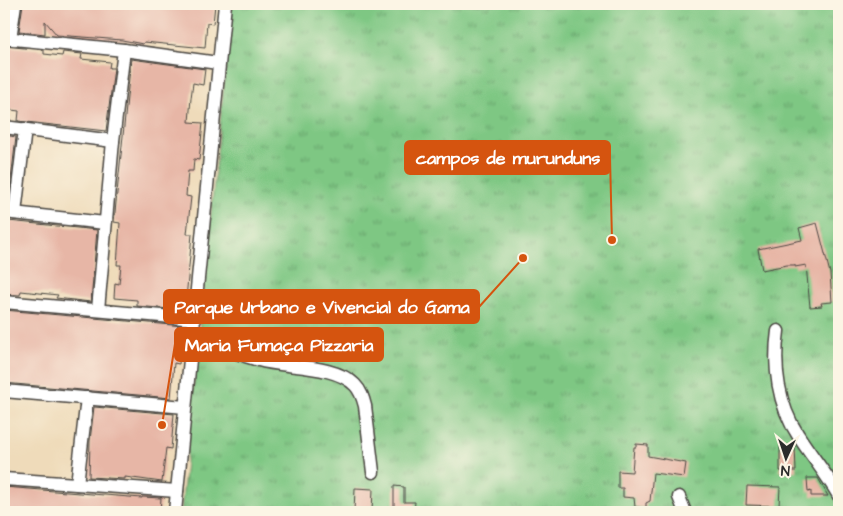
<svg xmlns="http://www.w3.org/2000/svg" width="843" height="516" font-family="'Architects Daughter',sans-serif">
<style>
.park{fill:url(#park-tufts);stroke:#547957}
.building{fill:#e7b6a6}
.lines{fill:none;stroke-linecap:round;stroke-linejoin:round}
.minor-casing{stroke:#484540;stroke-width:15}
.minor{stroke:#fff;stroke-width:12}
.leader{fill:none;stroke:#d5540f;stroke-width:2}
.callout-dot{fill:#d5540f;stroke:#fcf5e5;stroke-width:2}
.callout{fill:#d5540f;stroke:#d5540f;stroke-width:2}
.callout-label{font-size:18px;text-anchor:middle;font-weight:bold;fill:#fff}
</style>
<defs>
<pattern id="park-tufts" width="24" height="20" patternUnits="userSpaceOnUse" patternTransform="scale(1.25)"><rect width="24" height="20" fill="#7ec783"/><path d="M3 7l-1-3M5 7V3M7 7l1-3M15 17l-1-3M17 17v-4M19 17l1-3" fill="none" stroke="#67a26b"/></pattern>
</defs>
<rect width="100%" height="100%" fill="#fcf5e5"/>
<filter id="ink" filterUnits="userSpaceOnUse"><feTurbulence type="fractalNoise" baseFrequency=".02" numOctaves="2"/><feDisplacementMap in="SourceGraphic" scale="10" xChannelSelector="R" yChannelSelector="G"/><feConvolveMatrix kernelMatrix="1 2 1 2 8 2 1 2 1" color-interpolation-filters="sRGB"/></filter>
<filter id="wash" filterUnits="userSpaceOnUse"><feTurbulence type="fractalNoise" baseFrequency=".0096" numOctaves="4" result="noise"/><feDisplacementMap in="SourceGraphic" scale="20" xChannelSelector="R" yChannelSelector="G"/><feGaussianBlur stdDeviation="1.12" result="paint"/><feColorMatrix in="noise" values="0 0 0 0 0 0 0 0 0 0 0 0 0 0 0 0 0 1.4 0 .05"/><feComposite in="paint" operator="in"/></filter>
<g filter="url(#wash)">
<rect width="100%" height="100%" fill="#efdbba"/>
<polygon class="park" points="232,4 839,4 839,512 181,512"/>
<g id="blocks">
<g class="building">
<polygon points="23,4 215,4 213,24 207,23 205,48 144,42 143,44 122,40 57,35 45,21 45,34 19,31"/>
<polygon points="4,46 44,50 44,54 62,56 63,52 82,54 81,59 110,62 109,68 114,68 106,131 18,121 19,111 4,109"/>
<polygon points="131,59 205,69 203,85 193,83 191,98 189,122 203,123 199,160 194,159 193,171 188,171 186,196 191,197 187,234 192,234 186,299 182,299 180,310 137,306 137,300 114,298 115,283 119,284 121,265 117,265 120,223 114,222"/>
<polygon points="4,135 16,137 9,197 4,196"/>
<polygon points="8,221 97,230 91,302 56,298 58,295 21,291 20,295 4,294 4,223 8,223"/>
<polygon points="817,223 830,273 832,302 821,303 822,306 810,307 806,265 795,267 795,265 787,265 762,270 758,249 802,240 799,228"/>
<polygon points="4,310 183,326 179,364 174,363 171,398 4,383"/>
<polygon points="94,407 174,414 171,449 166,448 162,482 125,477 125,479 89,477 90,441"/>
<polygon points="636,444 648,445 648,456 686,463 684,477 653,473 650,501 646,503 646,508 635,507 634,498 623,497 623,488 618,488 618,471 632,472 634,447 636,447"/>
<polygon points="780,446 795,446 796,471 780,471"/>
<polygon points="807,478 818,478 828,496 811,496 811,491 808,492"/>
<polygon points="394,486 404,487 404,502 415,502 414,512 400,512 400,508 394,508"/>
<polygon points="747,486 780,487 779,506 746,505"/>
<polygon points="4,487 142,498 142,497 161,498 160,512 4,512"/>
<polygon points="355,488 373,489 372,512 354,512"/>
</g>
</g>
</g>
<g filter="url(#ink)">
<use href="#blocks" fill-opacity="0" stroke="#484540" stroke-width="1"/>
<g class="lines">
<defs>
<g id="minor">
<polyline points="4,38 124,50 218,63"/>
<polyline points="10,39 15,4"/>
<polyline points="4,127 113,141"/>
<polyline points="4,212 105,223"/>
<polyline points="15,213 25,129"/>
<polyline points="4,302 195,319"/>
<polyline points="98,310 113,141 124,50"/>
<path d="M778,331c-5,35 0,74 20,104 13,21 29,39 41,61"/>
<path d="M193,336c22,8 43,18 66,24 26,8 76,4 96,25 6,6 8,13 10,21l8,66"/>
<polyline points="4,391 185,407"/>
<polyline points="4,479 177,491"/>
<polyline points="77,484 87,398"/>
<polyline points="679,497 685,512"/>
<polyline points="175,512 225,4"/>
</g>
</defs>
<use href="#minor" class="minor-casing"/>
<use href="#minor" class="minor"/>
</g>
</g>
<path class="leader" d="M612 240L610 157M523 258L479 307M162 425L175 344"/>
<g class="callout-dot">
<circle cx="612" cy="240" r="5"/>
<circle cx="523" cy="258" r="5"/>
<circle cx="162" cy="425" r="5"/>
</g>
<g class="callout">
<rect x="405" y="141" width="205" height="33" rx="5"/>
<rect x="164" y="290" width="315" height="33" rx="5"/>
<rect x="175" y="328" width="208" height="33" rx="5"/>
</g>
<g class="callout-label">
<text x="508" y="164">campos de murunduns</text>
<text x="322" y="313">Parque Urbano e Vivencial do Gama</text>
<text x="279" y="351">Maria Fumaça Pizzaria</text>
</g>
<rect width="843" height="516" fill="none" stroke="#fcf5e5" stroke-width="20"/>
<g transform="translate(786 458) rotate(183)" stroke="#fcf5e5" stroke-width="4" paint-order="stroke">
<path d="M0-4L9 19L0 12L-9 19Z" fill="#2b2b2b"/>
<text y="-8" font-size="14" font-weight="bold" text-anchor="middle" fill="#2b2b2b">N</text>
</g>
</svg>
